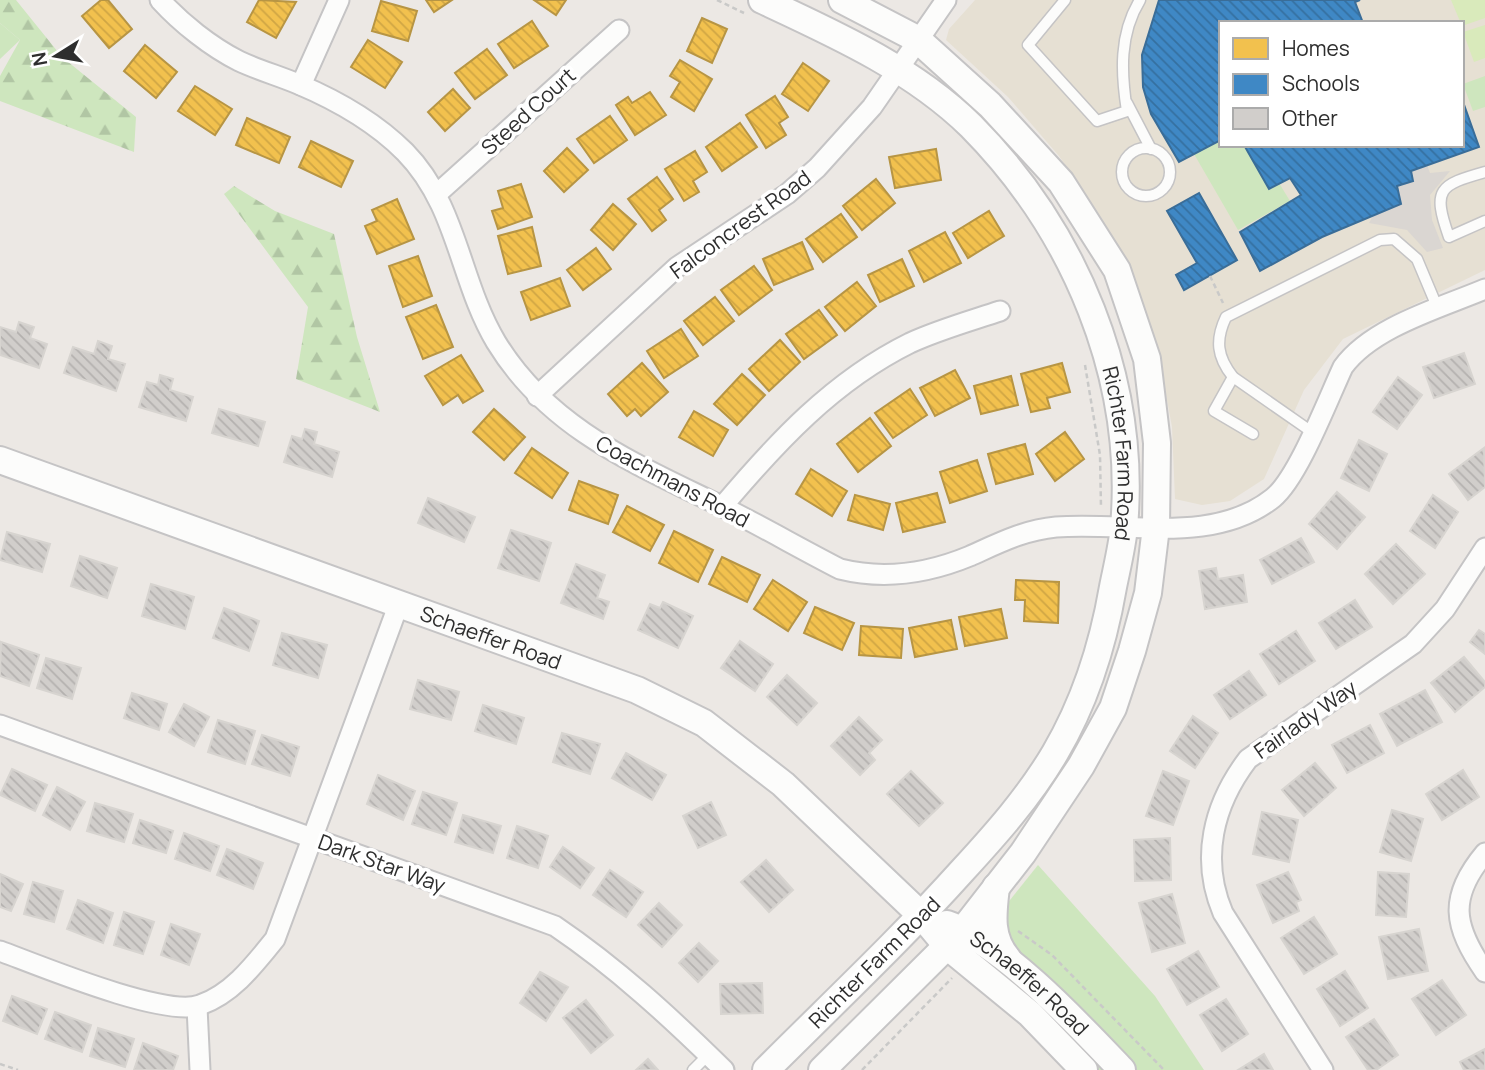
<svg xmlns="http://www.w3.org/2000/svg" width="1485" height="1070" font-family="Manrope,sans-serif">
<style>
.education{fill:#e6e0d3;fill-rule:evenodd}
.green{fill:#cee6be}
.forest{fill:url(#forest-firs)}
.pitch{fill:#d9eabb}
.plaza{fill:#dad6d2}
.homes{fill:url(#homes-back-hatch);stroke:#b79544;stroke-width:2}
.schools{fill:url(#schools-back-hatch);stroke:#3a6d98;stroke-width:2}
.building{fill:url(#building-back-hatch);stroke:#d7d4d0;stroke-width:2}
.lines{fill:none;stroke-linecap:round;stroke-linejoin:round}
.lane-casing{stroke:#c5c4c5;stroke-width:13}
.street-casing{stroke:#c5c4c5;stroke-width:23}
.secondary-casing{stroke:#c5c4c5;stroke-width:30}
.path{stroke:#c9c9c8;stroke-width:2.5;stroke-dasharray:5 3.5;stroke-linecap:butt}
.lane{stroke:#fcfcfb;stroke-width:10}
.street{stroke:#fcfcfb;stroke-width:19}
.secondary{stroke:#fcfcfb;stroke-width:26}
.labels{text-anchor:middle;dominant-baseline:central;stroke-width:7;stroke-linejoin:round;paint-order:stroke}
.street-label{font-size:21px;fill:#2e2e2e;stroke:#fff}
</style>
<defs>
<pattern id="forest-firs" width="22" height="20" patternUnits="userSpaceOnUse" patternTransform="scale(1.75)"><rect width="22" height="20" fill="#cee6be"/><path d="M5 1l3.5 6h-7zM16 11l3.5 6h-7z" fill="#b1c6a4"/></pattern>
<pattern id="homes-back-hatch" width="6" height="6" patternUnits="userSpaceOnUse" patternTransform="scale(1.75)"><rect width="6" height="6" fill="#f2c14e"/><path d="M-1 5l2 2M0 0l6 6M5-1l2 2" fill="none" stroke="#d0a644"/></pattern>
<pattern id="schools-back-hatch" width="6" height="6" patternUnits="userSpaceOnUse" patternTransform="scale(1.75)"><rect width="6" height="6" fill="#3f88c5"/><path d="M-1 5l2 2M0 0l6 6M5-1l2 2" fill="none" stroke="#3570a0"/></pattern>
<pattern id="building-back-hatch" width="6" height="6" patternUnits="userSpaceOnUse" patternTransform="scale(1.75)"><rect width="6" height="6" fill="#d1cecb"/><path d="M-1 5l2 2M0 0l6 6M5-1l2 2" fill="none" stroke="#b4b1af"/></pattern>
</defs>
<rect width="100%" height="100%" fill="#ece8e4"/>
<path class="education" d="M975,0h510v270l-142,69 -39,51 -40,89 -34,22 -28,4 -27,-6 -3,-72 -13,-70 -15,-52 -42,-86 -43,-63 -51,-59 -62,-57 3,-11zM1221,23h241v122h-241z"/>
<g class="green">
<polygon points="0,23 20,40 0,59"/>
<polygon points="1485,76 1485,107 1473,111 1463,84"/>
<polygon points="1221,140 1221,145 1244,145 1269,189 1279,183 1290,201 1238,230 1194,154"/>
<polygon points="1038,865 1155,996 1204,1070 1099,1070 1055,1020 990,925"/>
</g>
<g class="forest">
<polygon points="0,0 16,0 62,57 136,117 134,152 0,101 0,76 20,40 0,23"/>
<polygon points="234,186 275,211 334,234 357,337 380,412 296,379 308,307 224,194"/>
</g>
<g class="pitch">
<polygon points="1451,0 1485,0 1485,18 1462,26"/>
<polygon points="1485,25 1485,58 1474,62 1463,32"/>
</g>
<polygon class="plaza" points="1427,165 1430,173 1450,171 1430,195 1432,220 1443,248 1427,252 1407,230 1369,223 1373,216 1401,204 1397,186 1413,181 1411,171"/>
<g class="homes">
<polygon points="101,0 108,0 132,29 109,48 82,16"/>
<polygon points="259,0 296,2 276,38 247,22"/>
<polygon points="426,0 452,0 434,12"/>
<polygon points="534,0 566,0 556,15"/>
<polygon points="381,1 417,11 408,41 372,31"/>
<polygon points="702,18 727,29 712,63 687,51"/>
<polygon points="532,21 548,46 514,68 498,44"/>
<polygon points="368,40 402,62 385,88 351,67"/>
<polygon points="145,45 177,72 156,98 124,71"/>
<polygon points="487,49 507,75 475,99 455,73"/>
<polygon points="680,60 712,79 694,111 671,97 680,82 670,76"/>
<polygon points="803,63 829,81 808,111 782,94"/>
<polygon points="195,86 232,109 215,135 178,111"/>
<polygon points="453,89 470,108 445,131 428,112"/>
<polygon points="650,92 666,115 635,135 616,105 628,97 632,103"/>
<polygon points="775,96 788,117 779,123 786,135 766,148 746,115"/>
<polygon points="610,116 627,140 594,163 577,139"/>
<polygon points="247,118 290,137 279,163 236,145"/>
<polygon points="740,123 757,147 722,171 706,147"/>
<polygon points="311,141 353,161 341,187 299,167"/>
<polygon points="567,148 588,170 564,192 544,171"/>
<polygon points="936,149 941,180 895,188 889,157"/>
<polygon points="695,151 707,172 693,181 699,192 684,201 665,169"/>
<polygon points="657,177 673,199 659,210 666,220 652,231 628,199"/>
<polygon points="876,179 895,203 862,230 843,206"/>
<polygon points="521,184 532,217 498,229 492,211 503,208 498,191"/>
<polygon points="397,199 414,239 377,254 365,226 377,221 372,210"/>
<polygon points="613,204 636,224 613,250 591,230"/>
<polygon points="989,211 1004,236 968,258 953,233"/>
<polygon points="841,214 857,237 823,262 806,239"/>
<polygon points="532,227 541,266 508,274 498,236"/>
<polygon points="945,232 961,263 924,282 909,251"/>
<polygon points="802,242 813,269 774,285 763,259"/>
<polygon points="596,248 611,269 583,290 567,270"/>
<polygon points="418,256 432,296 403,307 389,266"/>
<polygon points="902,259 914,286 880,302 868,275"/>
<polygon points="754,266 772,290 739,315 721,290"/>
<polygon points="560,278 570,306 531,320 521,292"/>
<polygon points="857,282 876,306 845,331 825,307"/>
<polygon points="715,297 734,321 703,345 684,321"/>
<polygon points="436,305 453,347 423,359 406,317"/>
<polygon points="819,310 837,335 804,359 786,334"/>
<polygon points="681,329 698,356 664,378 647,351"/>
<polygon points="780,340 800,362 769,391 749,369"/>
<polygon points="461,355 483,391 463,403 458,395 443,405 425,376"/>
<polygon points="642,363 668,392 641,416 635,409 627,416 608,394"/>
<polygon points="1062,363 1070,392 1047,398 1050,408 1031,412 1021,374"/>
<polygon points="955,370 970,398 935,416 920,388"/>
<polygon points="742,374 765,395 737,425 714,404"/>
<polygon points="1011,376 1018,405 981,414 974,386"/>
<polygon points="910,389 927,415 893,438 875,413"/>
<polygon points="494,409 525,437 504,460 473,432"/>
<polygon points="694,411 728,430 713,456 679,437"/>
<polygon points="870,418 891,446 858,472 837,444"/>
<polygon points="1065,432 1084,459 1055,481 1036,454"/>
<polygon points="1025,444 1033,474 996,484 988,454"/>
<polygon points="532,448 568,473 552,498 515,473"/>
<polygon points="977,460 987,491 950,503 940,472"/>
<polygon points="811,469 847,491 832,516 796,494"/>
<polygon points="579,481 618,495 608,524 569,510"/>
<polygon points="937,493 945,522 903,532 896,503"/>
<polygon points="855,495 890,504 883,530 848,520"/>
<polygon points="627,506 664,525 650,551 613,532"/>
<polygon points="674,531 713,550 698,582 659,563"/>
<polygon points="722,557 760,575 747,602 709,584"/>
<polygon points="773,580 807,602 788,631 754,609"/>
<polygon points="1016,580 1059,582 1058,623 1024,621 1025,600 1015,600"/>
<polygon points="815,607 854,623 842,650 804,633"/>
<polygon points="1001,609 1007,638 965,646 959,617"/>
<polygon points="951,620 957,649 915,657 909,628"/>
<polygon points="861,626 903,629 901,658 859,655"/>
</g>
<g class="schools">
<polygon points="1159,0 1360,0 1355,2 1363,23 1221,23 1221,140 1179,162 1151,114 1143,87 1142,55"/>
<polygon points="1462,99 1479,147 1411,171 1413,181 1397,186 1401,204 1322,237 1260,271 1240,232 1301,195 1290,178 1269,189 1244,145 1462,145"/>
<polygon points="1199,193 1237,260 1184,290 1176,275 1197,263 1167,211"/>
</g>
<g class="building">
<polygon points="19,322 34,327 30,338 47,344 39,368 0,355 0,327 16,332"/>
<polygon points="98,341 112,346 108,359 125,364 116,391 64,373 73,347 94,354"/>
<polygon points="1464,353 1475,384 1434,398 1423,367"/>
<polygon points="160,375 173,379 170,390 193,397 186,421 139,407 147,382 158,385"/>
<polygon points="1398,377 1422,395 1397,429 1373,412"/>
<polygon points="219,409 265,422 258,446 212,433"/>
<polygon points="305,429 317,432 314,444 339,452 332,477 284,462 292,436 302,439"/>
<polygon points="1359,440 1387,454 1369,491 1341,478"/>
<polygon points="1484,448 1485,487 1468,500 1449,474"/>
<polygon points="1337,492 1365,517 1337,549 1309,524"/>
<polygon points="1433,495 1458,512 1435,548 1410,531"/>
<polygon points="428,498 475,517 464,542 418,523"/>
<polygon points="511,530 551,543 539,581 498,568"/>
<polygon points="7,532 50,544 42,572 0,560"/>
<polygon points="1301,538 1314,562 1272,584 1260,560"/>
<polygon points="1396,544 1425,574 1393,604 1365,574"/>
<polygon points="80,556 117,568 107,598 71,586"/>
<polygon points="576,564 605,575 597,598 609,602 603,619 561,603"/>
<polygon points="1216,568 1218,579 1243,575 1247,602 1205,609 1199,571"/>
<polygon points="151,584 194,597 185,629 142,616"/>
<polygon points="1355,600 1372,627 1336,649 1319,623"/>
<polygon points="663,602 693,616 678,648 638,630 650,604 660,608"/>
<polygon points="224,608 259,621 249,651 213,638"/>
<polygon points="1479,630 1485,634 1485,654 1470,642"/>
<polygon points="1296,631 1315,661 1279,684 1260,654"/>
<polygon points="282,633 327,645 318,678 273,665"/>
<polygon points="740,641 773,664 755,691 721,668"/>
<polygon points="1,642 39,655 29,686 0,676"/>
<polygon points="1464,657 1485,682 1485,687 1455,712 1431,683"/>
<polygon points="46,658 81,668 72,699 37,688"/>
<polygon points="1249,671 1266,695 1230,719 1214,695"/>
<polygon points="787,675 817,703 797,725 767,697"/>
<polygon points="418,680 459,692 451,720 410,709"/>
<polygon points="1425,690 1442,722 1397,746 1380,714"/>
<polygon points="132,693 167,704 159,730 124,718"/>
<polygon points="184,704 209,717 194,746 169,732"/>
<polygon points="483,705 524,718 516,744 475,731"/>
<polygon points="1193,716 1218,733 1195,768 1170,751"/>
<polygon points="859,717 882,740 869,753 875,760 860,775 831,746"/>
<polygon points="218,720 255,731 245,764 208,752"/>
<polygon points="1370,725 1384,753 1347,773 1332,745"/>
<polygon points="562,733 600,744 590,774 553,762"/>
<polygon points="262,735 299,747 290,776 252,764"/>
<polygon points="626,753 666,775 652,800 612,778"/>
<polygon points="1315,763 1336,788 1304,816 1282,790"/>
<polygon points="12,769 47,785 35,811 0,795"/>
<polygon points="1463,770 1479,797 1442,820 1426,794"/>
<polygon points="911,771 943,803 919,826 887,794"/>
<polygon points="1163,771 1189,781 1173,825 1146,816"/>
<polygon points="378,775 415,791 403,820 367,804"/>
<polygon points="57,787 85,802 70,830 43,815"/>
<polygon points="423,792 457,803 446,835 412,824"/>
<polygon points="711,802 726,835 698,848 683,816"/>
<polygon points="95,803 133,814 124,842 87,831"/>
<polygon points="1392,810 1423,819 1411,861 1380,852"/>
<polygon points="1262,812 1298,820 1289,862 1253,854"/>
<polygon points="463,815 501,826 493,853 455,842"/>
<polygon points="140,820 173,831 166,853 133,843"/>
<polygon points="517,826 548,836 538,868 507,858"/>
<polygon points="184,833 219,846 210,871 175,859"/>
<polygon points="1170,838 1171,880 1135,881 1134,840"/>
<polygon points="563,847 594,868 580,888 550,867"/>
<polygon points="227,849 263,863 253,889 217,875"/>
<polygon points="766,860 793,890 769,912 741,882"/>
<polygon points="610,870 643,892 626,917 593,895"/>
<polygon points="1288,872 1301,900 1296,902 1299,911 1273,923 1257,885"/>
<polygon points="1378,872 1409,874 1406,917 1376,915"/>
<polygon points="0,874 23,884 11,911 0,907"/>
<polygon points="33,882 63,891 54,922 24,914"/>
<polygon points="1172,894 1185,943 1152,952 1139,903"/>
<polygon points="78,900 113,913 103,943 67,929"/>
<polygon points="659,903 682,925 662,947 638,925"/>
<polygon points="124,912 154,922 143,954 114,945"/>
<polygon points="1314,917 1337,954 1304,974 1281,938"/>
<polygon points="171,924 200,934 189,965 161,955"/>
<polygon points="1419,929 1428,971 1388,979 1379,937"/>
<polygon points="699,943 718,961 698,982 679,963"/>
<polygon points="1198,951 1219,987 1187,1005 1167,969"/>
<polygon points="1345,971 1368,1008 1340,1026 1317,989"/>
<polygon points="540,972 568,987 546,1021 520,1003"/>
<polygon points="1442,980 1466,1015 1436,1035 1412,999"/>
<polygon points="762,983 763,1013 721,1014 720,984"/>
<polygon points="12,996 47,1009 37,1034 3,1021"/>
<polygon points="1226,999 1248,1034 1222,1051 1200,1015"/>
<polygon points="586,1000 613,1035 591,1053 563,1018"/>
<polygon points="55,1012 91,1025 82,1052 45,1039"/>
<polygon points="1374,1019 1398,1055 1376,1070 1368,1070 1346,1037"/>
<polygon points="98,1028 134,1039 125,1067 90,1056"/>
<polygon points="143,1043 178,1056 173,1070 134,1070"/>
<polygon points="1485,1049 1485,1070 1464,1070 1460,1062"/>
<polygon points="1264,1054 1273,1070 1238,1070"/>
<polygon points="648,1059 658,1070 636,1070"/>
</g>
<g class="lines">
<defs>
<g id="lane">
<path d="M1065,0l-37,45 69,76 30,-10c-6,-38 -8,-77 13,-111"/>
<polyline points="1127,103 1151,149"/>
<circle cx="1146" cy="172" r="24"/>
<path d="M1485,172c-46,13 -53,17 -36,65l36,-16"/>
<polyline points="1233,377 1214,411 1253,434"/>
<path d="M1312,432l-79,-55c-16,-20 -18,-37 -7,-60l154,-77 14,-1 23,20 21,50"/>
<polyline points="693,1070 708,1055"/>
</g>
<g id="street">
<path d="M160,0c21,23 51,47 79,61 19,9 40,15 59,23 38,16 78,39 107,68 53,54 54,128 91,190 53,87 140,122 227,165 40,20 78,42 117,62 44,11 89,4 130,-13 29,-13 54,-26 86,-29 70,-6 157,19 217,-29 25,-20 55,-99 70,-131 29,-40 97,-59 142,-78"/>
<polyline points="301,85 339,0"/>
<polyline points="438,193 619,30"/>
<polyline points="537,396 677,267 787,194 817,168 872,107 946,0"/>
<path d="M722,507c54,-64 111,-126 188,-164 28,-13 60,-22 90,-32"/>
<path d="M0,725l555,201c62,42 116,92 169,144"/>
<path d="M1485,853c-37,44 -32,73 0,119"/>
<path d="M0,951c38,14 165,67 200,54 32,-11 54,-40 75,-66l123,-333"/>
<polyline points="197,1007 200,1070"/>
<path d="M1323,1070l-100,-157c-23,-54 -10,-108 25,-154l165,-115 32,-35 40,-61"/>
</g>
<g id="secondary">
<path id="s1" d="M762,0c73,34 151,69 209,126 104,105 166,252 153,401 -2,20 -7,40 -11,60 -10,58 -28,115 -58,166 -26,44 -59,81 -93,118 -62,69 -130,133 -196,199"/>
<path id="s2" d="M0,460l637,230 67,33 79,61 139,132 25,30 83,68 54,56"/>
<path d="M996,887c-3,26 -7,50 12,72"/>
<path id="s3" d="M947,924c56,19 133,102 175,146"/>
<polyline points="822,1070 963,930 1023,853 1081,766 1113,708 1132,651 1148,593 1156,527 1157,443 1147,359 1117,270 1061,182 990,105 917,39 842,0"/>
</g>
</defs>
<use href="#lane" class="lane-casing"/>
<use href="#street" class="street-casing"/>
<use href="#secondary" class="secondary-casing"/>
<g class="path">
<polyline points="717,0 744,13"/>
<polyline points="1210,276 1223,303"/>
<polyline points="1085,365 1100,455 1101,508"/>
<polyline points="1018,931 1052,955 1164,1070"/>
<polyline points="0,1064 18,1070"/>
<polyline points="862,1070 952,978"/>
</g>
<use href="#lane" class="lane"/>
<use href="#street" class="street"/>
<use href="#secondary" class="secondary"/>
</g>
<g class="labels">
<g class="street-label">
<text transform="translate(528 111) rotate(-42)">Steed Court</text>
<text transform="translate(740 224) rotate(-36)">Falconcrest Road</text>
<text stroke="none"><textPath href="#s1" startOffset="614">Richter Farm Road</textPath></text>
<text transform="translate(673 481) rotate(28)">Coachmans Road</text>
<text stroke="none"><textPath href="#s2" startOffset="522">Schaeffer Road</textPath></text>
<text transform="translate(1305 719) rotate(-35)">Fairlady Way</text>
<text transform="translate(382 863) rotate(20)">Dark Star Way</text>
<text transform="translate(874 962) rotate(-45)">Richter Farm Road</text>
<text stroke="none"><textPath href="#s3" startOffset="102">Schaeffer Road</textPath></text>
</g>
</g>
<rect x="1219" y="21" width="245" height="126" fill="#ffffff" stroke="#ababab" stroke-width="2"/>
<rect x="1233" y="38" width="35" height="21" fill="#f2c14e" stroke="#ababab" stroke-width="2"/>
<text x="1282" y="56" font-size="21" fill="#2e2e2e">Homes</text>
<rect x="1233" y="74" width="35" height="21" fill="#3f88c5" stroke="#ababab" stroke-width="2"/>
<text x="1282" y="91" font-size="21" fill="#2e2e2e">Schools</text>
<rect x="1233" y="108" width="35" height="21" fill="#d1cecb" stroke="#ababab" stroke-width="2"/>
<text x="1282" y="126" font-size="21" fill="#2e2e2e">Other</text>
<g transform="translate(56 56) rotate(259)" stroke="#ffffff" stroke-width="5" paint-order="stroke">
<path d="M0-5L12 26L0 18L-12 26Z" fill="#2e2e2e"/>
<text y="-10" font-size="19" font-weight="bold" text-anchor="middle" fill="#2e2e2e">N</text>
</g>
</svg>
